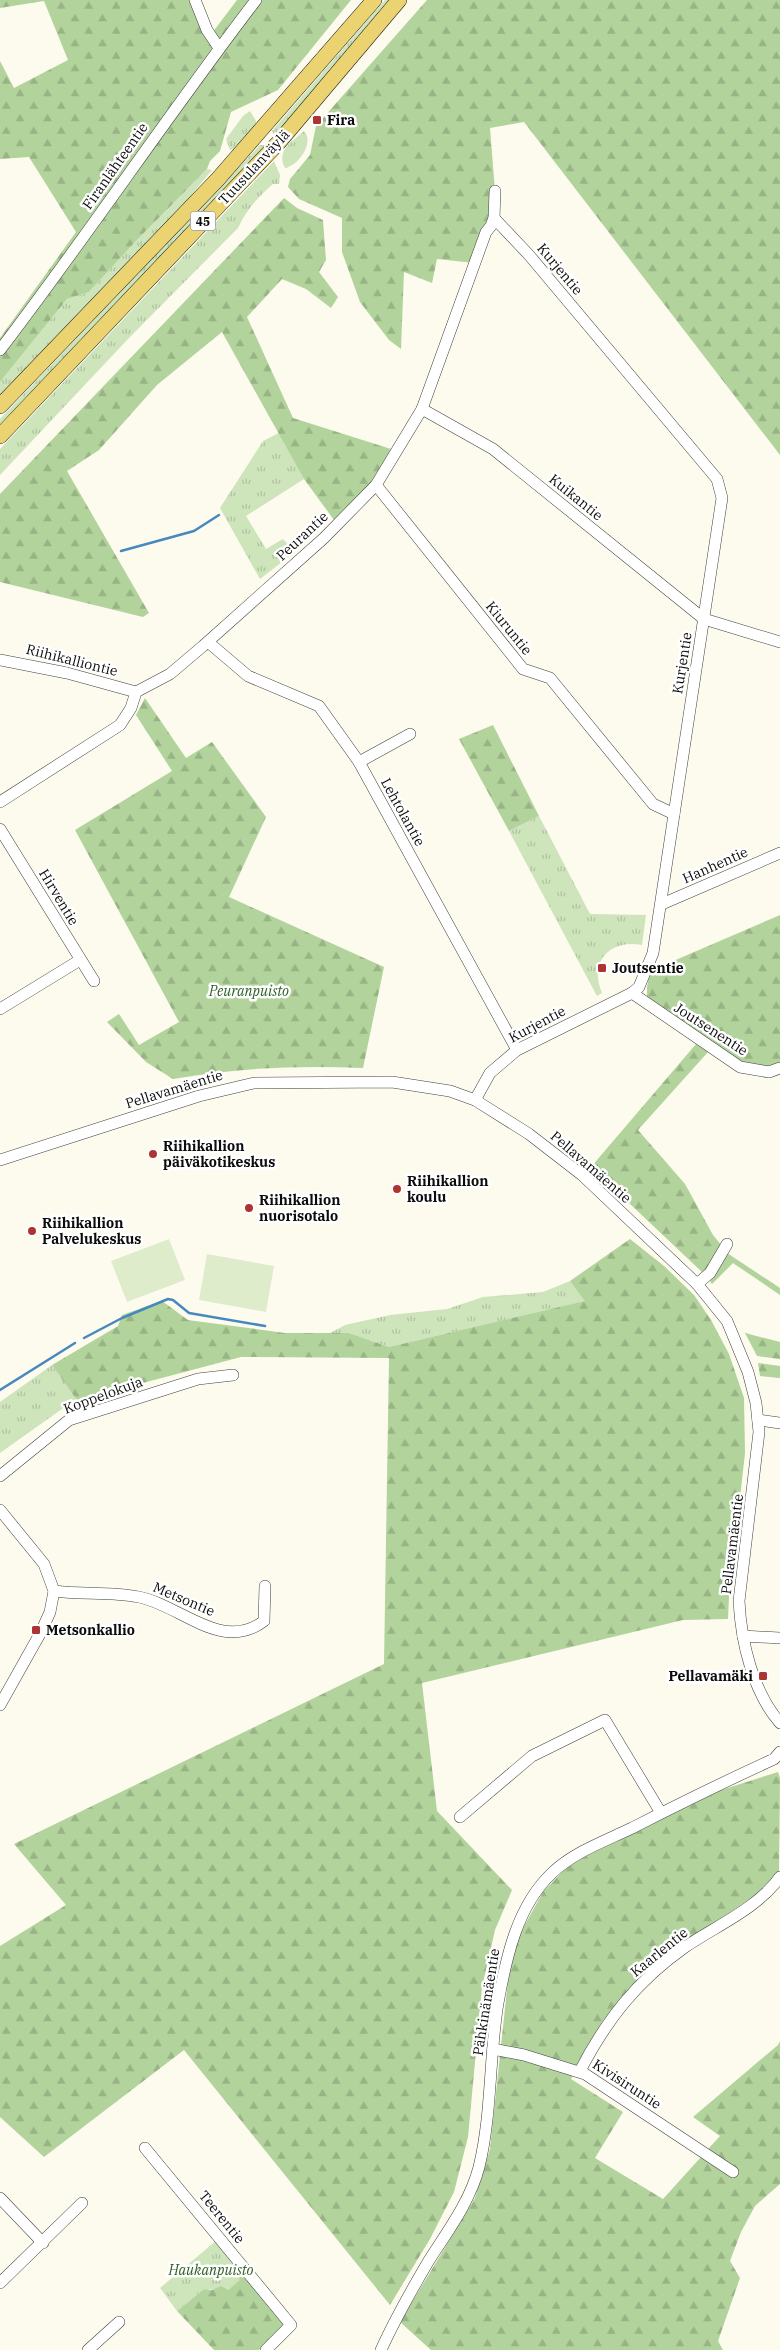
<svg xmlns="http://www.w3.org/2000/svg" width="780" height="2350" font-family="'IBM Plex Serif',serif">
<style>
.grass{fill:url(#grass-tufts)}
.forest{fill:url(#forest-firs)}
.pitch{fill:#dfeccc}
.lines{fill:none;stroke-linecap:round;stroke-linejoin:round}
.stream{stroke:#4689bf;stroke-width:2.5}
.minor-casing{stroke:#3f3f3f;stroke-width:12}
.major-casing{stroke:#1d1d1d;stroke-width:16}
.minor{stroke:#fff;stroke-width:11}
.major{stroke:#ead370;stroke-width:15}
.poi-dot{fill:#ae3333;stroke:#fff;stroke-width:2}
.labels{text-anchor:middle;dominant-baseline:central;stroke-width:5;stroke-linejoin:round;paint-order:stroke}
.shield{fill:#fff;stroke:#555;stroke-width:1}
.shield-label{font-size:12px;font-weight:bold;fill:#0c0c0c}
.poi-label{font-size:14px;font-weight:bold;fill:#0c0c0c;stroke:#fff;text-anchor:start}
.street-label{font-size:14px;fill:#0c0c0c;stroke:#fff}
.park-label{font-size:14px;font-style:italic;fill:#2d5d24;stroke:#fff}
</style>
<defs>
<pattern id="grass-tufts" width="24" height="20" patternUnits="userSpaceOnUse" patternTransform="scale(1.25)"><rect width="24" height="20" fill="#cee4bb"/><path d="M3 7l-1-3M5 7V3M7 7l1-3M15 17l-1-3M17 17v-4M19 17l1-3" fill="none" stroke="#b0c2a0"/></pattern>
<pattern id="forest-firs" width="22" height="20" patternUnits="userSpaceOnUse" patternTransform="scale(1.25)"><rect width="22" height="20" fill="#b2d39c"/><path d="M5 1l3.5 6h-7zM16 11l3.5 6h-7z" fill="#98b485"/></pattern>
</defs>
<rect width="100%" height="100%" fill="#fdfbee"/>
<g class="grass">
<polygon points="385,0 393,0 276,137 272,131"/>
<polygon points="250,111 256,121 256,126 234,149 230,150 226,139 243,116"/>
<path d="M304,131c11,12 -6,35 -19,37 -9,-18 7,-26 19,-37z"/>
<polygon points="260,145 264,145 263,150 0,429 0,419"/>
<path d="M274,161l6,14 -1,9h-6c-15,13 -27,26 -35,44l-111,112 -127,135v-26z"/>
<polygon points="207,169 212,170 178,211 0,398 0,382 67,299 89,292 135,242"/>
<polygon points="279,433 304,479 246,516 266,549 283,539 295,552 260,579 220,508 263,441"/>
<path d="M539,816l51,98 56,1 -4,30c-33,-6 -53,17 -40,48l-5,3 -88,-165z"/>
<polygon points="570,1281 586,1301 389,1347 349,1333 330,1333 345,1325 390,1315 447,1309 483,1297 543,1292"/>
<polygon points="52,1365 76,1399 0,1453 0,1402"/>
<polygon points="217,2240 237,2263 241,2280 228,2290 204,2289 177,2311 160,2288"/>
</g>
<g class="forest">
<polygon points="0,0 193,0 209,37 237,0 351,0 278,90 231,112 220,151 210,161 207,169 135,242 89,292 67,299 0,382 0,338 76,232 29,157 0,159 0,61 14,88 68,60 44,1 0,8"/>
<polygon points="427,0 780,0 780,455 524,122 490,128 495,191 493,220 474,263 437,259 432,283 404,272 401,349 389,340 360,302 342,252 342,218 299,199 288,187 290,179 310,155 316,126"/>
<polygon points="284,198 297,208 323,220 326,260 319,272 338,297 331,308 306,289 282,279 247,317 293,418 391,449 371,482 334,520 304,479 222,332 157,385 99,450 67,471 149,613 143,617 0,582 0,494"/>
<path d="M145,698l41,60 26,-16 54,75 -37,80 155,70 -21,101c-65,-3 -126,0 -190,11l-27,-17 -39,-40 12,-8 20,31 40,-23 -104,-192 97,-59 -36,-56z"/>
<polygon points="493,725 539,816 509,831 459,739"/>
<polygon points="780,915 780,1065 769,1069 742,1064 647,998 647,987 650,971"/>
<polygon points="696,1044 708,1052 638,1130 685,1184 713,1235 722,1246 703,1273 591,1167"/>
<polygon points="630,1239 664,1266 694,1295 711,1320 729,1354 744,1398 745,1453 729,1597 728,1619 683,1620 422,1683 437,1811 512,1890 495,1930 482,1987 468,2137 454,2192 430,2239 390,2305 184,2050 44,2157 0,2117 0,1946 66,1905 14,1844 384,1664 389,1358 241,1357 139,1384 81,1403 76,1399 52,1365 118,1326 122,1315 162,1301 188,1320 285,1333 349,1333 389,1347 585,1301 570,1281"/>
<polygon points="727,1253 780,1288 780,1295 733,1263 712,1284 710,1281"/>
<polygon points="745,1333 780,1342 780,1359 757,1356"/>
<polygon points="758,1363 780,1366 780,1378 760,1376"/>
<polygon points="778,1772 780,1778 779,1871 760,1892 685,1943 632,1988 602,2022 571,2079 623,2112 595,2158 663,2199 720,2136 693,2117 778,2045 780,2041 780,2184 755,2206 741,2232 730,2261 740,2278 718,2341 723,2350 431,2350 400,2322 475,2198 490,2149 508,1980 518,1937 543,1892 565,1869 584,1857 715,1792"/>
<polygon points="237,2263 285,2324 259,2350 214,2350 177,2311 204,2289 212,2290 221,2286 228,2290 240,2280 231,2270"/>
</g>
<g class="pitch">
<polygon points="169,1239 185,1280 127,1302 111,1261"/>
<polygon points="207,1254 274,1266 266,1312 199,1300"/>
</g>
<g class="lines">
<g class="stream">
<polyline points="121,551 194,531 219,515"/>
<polyline points="84,1338 122,1318 168,1299 173,1300 189,1313 265,1326"/>
<polyline points="0,1390 75,1343"/>
</g>
<defs>
<g id="minor">
<polyline points="195,0 207,30 219,48"/>
<path d="M0,350c88,-115 168,-235 256,-350"/>
<polyline points="422,409 493,449 704,619 780,642"/>
<polyline points="376,485 523,669 550,678 653,804 674,814"/>
<polyline points="208,642 248,676 319,706 359,762 517,1050"/>
<polyline points="0,660 67,673 136,692"/>
<polyline points="359,762 410,734"/>
<polyline points="0,802 120,725 131,708 136,692 170,674 203,646 324,538 376,485 422,409 486,232 491,226 494,218 495,191"/>
<polyline points="0,829 94,981"/>
<polyline points="662,904 780,853"/>
<polyline points="632,993 740,1067 769,1072 780,1068"/>
<polyline points="0,1009 80,960"/>
<polyline points="475,1100 490,1073 517,1050 632,993 639,987 653,953 722,498 717,479 529,255 494,218"/>
<path d="M0,1160l199,-64 55,-13 138,-1 58,9 25,9 54,34 53,41 115,109 30,37 21,51 8,31 3,29 -20,169c2,41 14,91 41,122"/>
<polyline points="697,1284 710,1273 727,1244"/>
<polyline points="758,1420 780,1423"/>
<polyline points="0,1476 69,1420 198,1379 233,1375"/>
<polyline points="0,1510 44,1564 54,1591 50,1612 41,1632 0,1705"/>
<path d="M54,1591c28,4 57,0 85,6 41,8 83,56 125,24l1,-35"/>
<polyline points="743,1636 780,1638"/>
<polyline points="460,1817 532,1756 605,1720 661,1813"/>
<polyline points="493,2049 524,2055 585,2074 733,2172"/>
<path d="M580,2071c27,-52 57,-90 105,-124 31,-21 73,-39 95,-70"/>
<polyline points="145,2148 291,2325 266,2350"/>
<polyline points="0,2198 43,2243"/>
<polyline points="0,2283 82,2203"/>
<polyline points="88,2350 119,2322"/>
<path d="M381,2350c14,-31 30,-59 47,-88 19,-30 42,-60 51,-95 13,-53 10,-110 19,-164 8,-45 19,-97 54,-130 22,-21 53,-32 80,-45 47,-24 94,-47 142,-69l6,-7"/>
</g>
<g id="major">
<polyline points="0,406 218,179 374,0"/>
<polyline points="0,436 279,142 399,0"/>
</g>
</defs>
<use href="#minor" class="minor-casing"/>
<use href="#major" class="major-casing"/>
<use href="#minor" class="minor"/>
<use href="#major" class="major"/>
</g>
<g class="poi-dot">
<rect x="312" y="115" width="10" height="10" rx="2.5"/>
<rect x="597" y="963" width="10" height="10" rx="2.5"/>
<circle cx="153" cy="1154" r="5"/>
<circle cx="397" cy="1189" r="5"/>
<circle cx="249" cy="1208" r="5"/>
<circle cx="32" cy="1231" r="5"/>
<rect x="31" y="1625" width="10" height="10" rx="2.5"/>
<rect x="758" y="1671" width="10" height="10" rx="2.5"/>
</g>
<g class="labels">
<rect class="shield" x="190.5" y="211.5" width="25" height="19" rx="4"/>
<g class="shield-label">
<text x="203" y="221">45</text>
</g>
<g class="poi-label">
<text x="327" y="120">Fira</text>
<text x="612" y="968">Joutsentie</text>
<text x="163" y="1146">Riihikallion<tspan x="163" dy="16">päiväkotikeskus</tspan></text>
<text x="407" y="1181">Riihikallion<tspan x="407" dy="16">koulu</tspan></text>
<text x="259" y="1200">Riihikallion<tspan x="259" dy="16">nuorisotalo</tspan></text>
<text x="42" y="1223">Riihikallion<tspan x="42" dy="16">Palvelukeskus</tspan></text>
<text x="46" y="1630">Metsonkallio</text>
<text x="753" y="1676" text-anchor="end">Pellavamäki</text>
</g>
<g class="street-label">
<text transform="translate(115 166) rotate(-55)">Firanlähteentie</text>
<text transform="translate(254 167) rotate(-47)">Tuusulanväylä</text>
<text transform="translate(560 269) rotate(50)">Kurjentie</text>
<text transform="translate(576 497) rotate(39)">Kuikantie</text>
<text transform="translate(302 536) rotate(-43)">Peurantie</text>
<text transform="translate(509 628) rotate(51)">Kiuruntie</text>
<text transform="translate(72 660) rotate(14)">Riihikalliontie</text>
<text transform="translate(682 663) rotate(-81)">Kurjentie</text>
<text transform="translate(403 812) rotate(61)">Lehtolantie</text>
<text transform="translate(715 865) rotate(-24)">Hanhentie</text>
<text transform="translate(59 897) rotate(59)">Hirventie</text>
<text transform="translate(537 1024) rotate(-28)">Kurjentie</text>
<text transform="translate(711 1029) rotate(33)">Joutsenentie</text>
<text transform="translate(174 1089) rotate(-17)">Pellavamäentie</text>
<text transform="translate(591 1167) rotate(41)">Pellavamäentie</text>
<text transform="translate(103 1395) rotate(-20)">Koppelokuja</text>
<text transform="translate(732 1544) rotate(-83)">Pellavamäentie</text>
<text transform="translate(184 1599) rotate(23)">Metsontie</text>
<text transform="translate(659 1952) rotate(-39)">Kaarlentie</text>
<text transform="translate(486 2002) rotate(-81)">Pähkinämäentie</text>
<text transform="translate(627 2084) rotate(33)">Kivisiruntie</text>
<text transform="translate(222 2217) rotate(51)">Teerentie</text>
</g>
<g class="park-label">
<text x="249" y="991">Peuranpuisto</text>
<text x="211" y="2270">Haukanpuisto</text>
</g>
</g>
</svg>
